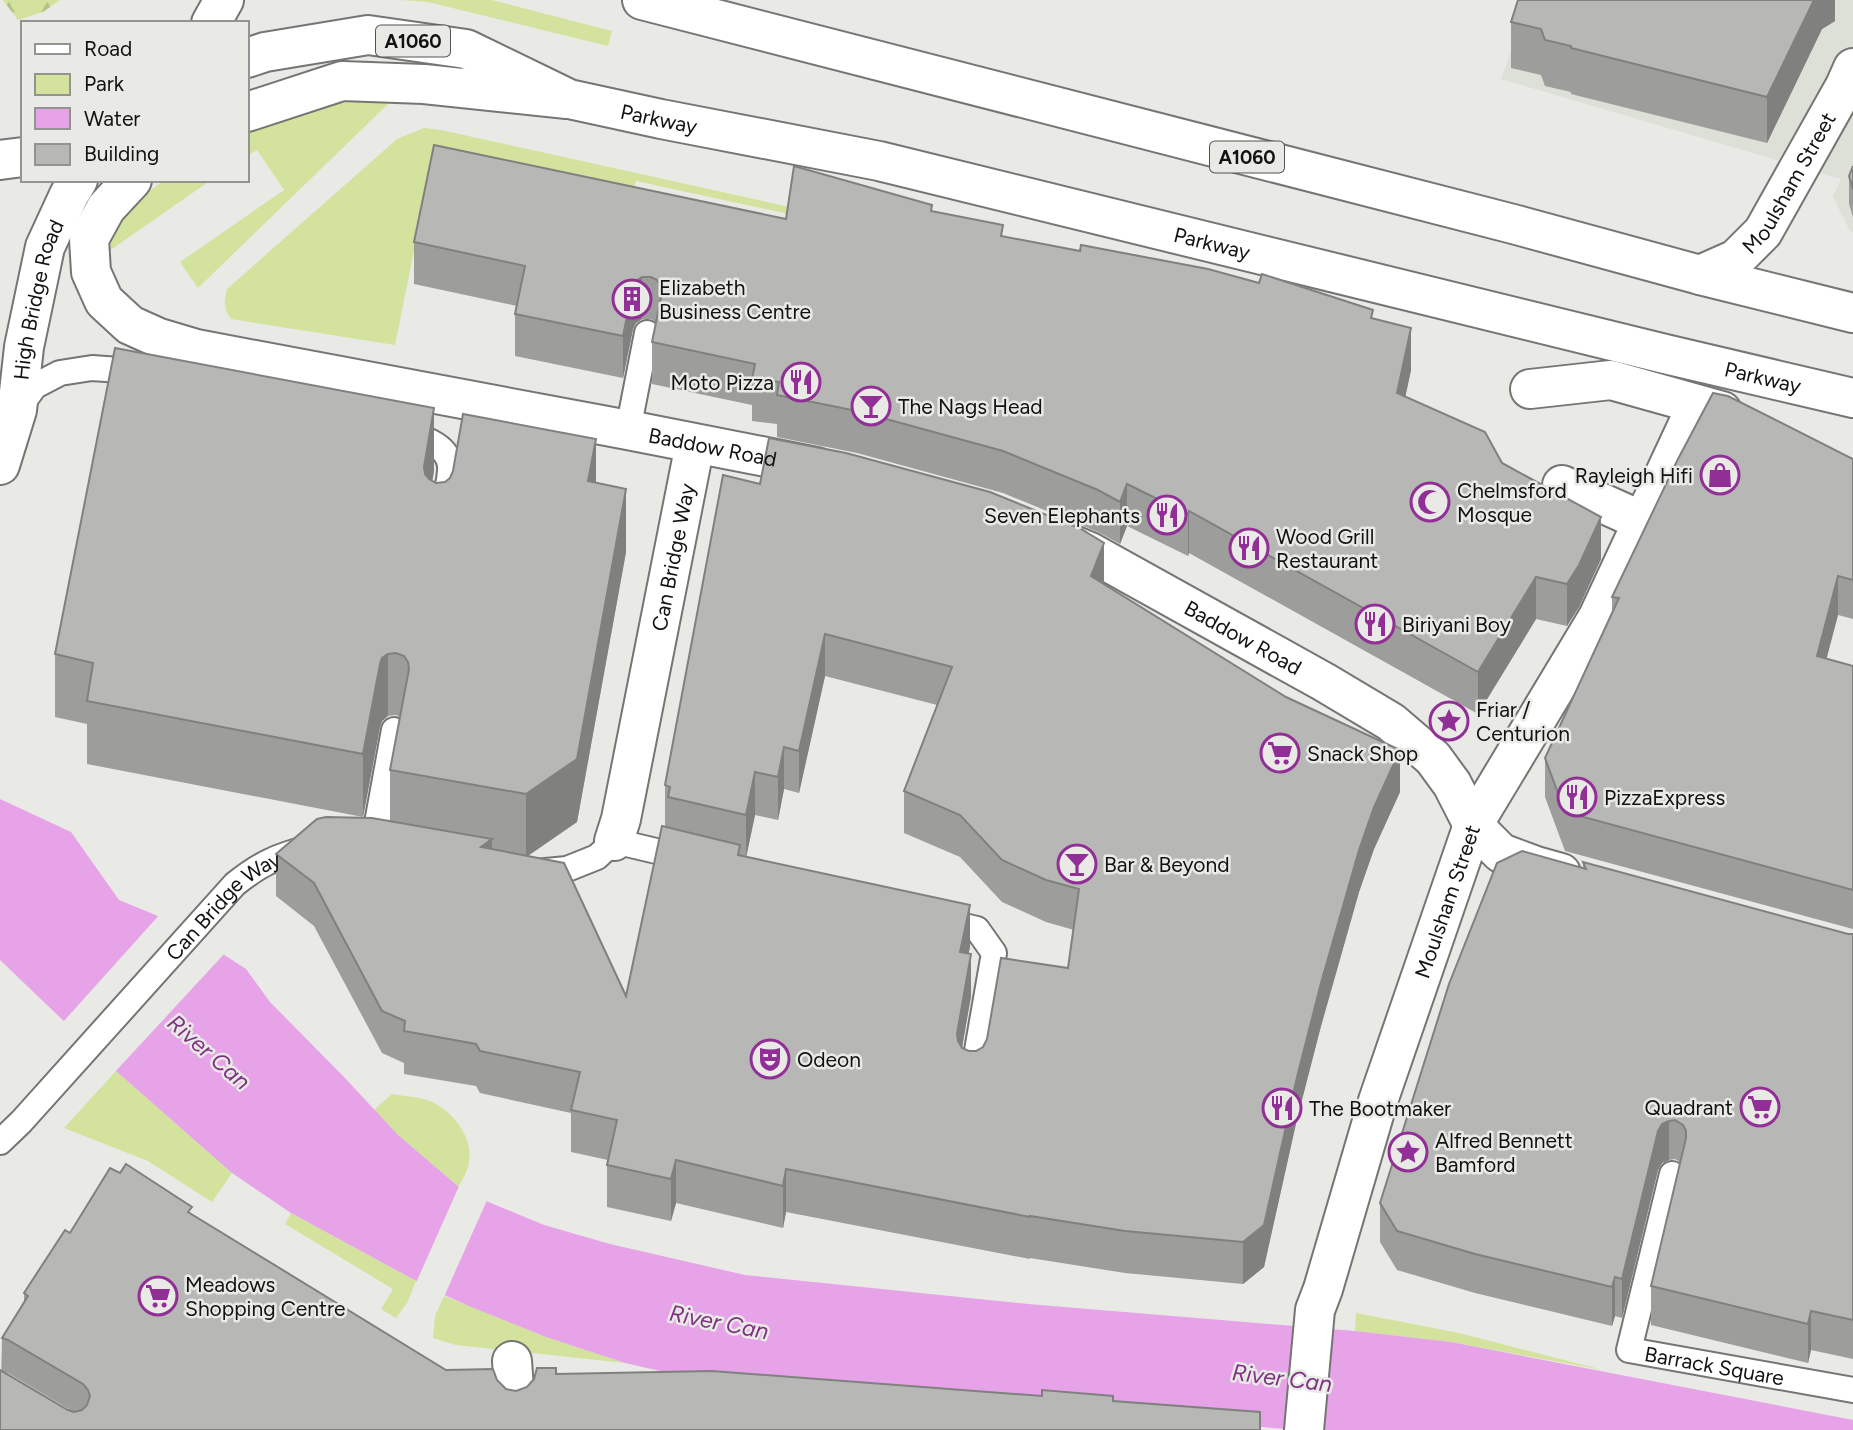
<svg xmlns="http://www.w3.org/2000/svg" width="1853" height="1430" font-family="Figtree,sans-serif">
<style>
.built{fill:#dde0d6}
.green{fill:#d3e29d}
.forest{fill:url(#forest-firs)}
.water{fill:#e6a3e8}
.pier{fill:#e9e9e6}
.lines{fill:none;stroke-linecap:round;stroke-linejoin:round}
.lane-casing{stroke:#757573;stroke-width:28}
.street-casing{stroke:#757573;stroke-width:42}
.secondary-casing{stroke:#757573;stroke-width:42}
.primary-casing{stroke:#757573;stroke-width:42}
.lane{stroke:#fff;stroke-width:24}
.street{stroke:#fff;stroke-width:38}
.secondary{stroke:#fff;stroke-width:38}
.primary{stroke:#fff;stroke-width:38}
.wall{fill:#9d9e9c;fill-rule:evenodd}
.shaded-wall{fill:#80817f}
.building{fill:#b7b8b5;stroke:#80817f;stroke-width:2}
.labels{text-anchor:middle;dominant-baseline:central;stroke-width:5;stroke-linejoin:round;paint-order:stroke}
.shield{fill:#e9e9e6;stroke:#525251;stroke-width:2}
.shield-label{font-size:19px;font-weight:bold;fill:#121211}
.street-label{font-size:21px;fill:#121211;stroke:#e9e9e6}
.poi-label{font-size:21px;fill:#121211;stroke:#e9e9e6;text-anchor:start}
.water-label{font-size:23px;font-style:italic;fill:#7f3283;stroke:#e9e9e6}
</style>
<defs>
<pattern id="forest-firs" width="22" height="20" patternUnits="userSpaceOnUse" patternTransform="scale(1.75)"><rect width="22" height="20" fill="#d3e29d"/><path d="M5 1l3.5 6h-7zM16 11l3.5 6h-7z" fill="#b4c186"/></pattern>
</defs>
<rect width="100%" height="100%" fill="#e9e9e6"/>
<polygon class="built" points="1530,0 1853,0 1853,232 1850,231 1833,197 1841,179 1501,79"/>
<g class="green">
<polygon points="401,0 492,0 612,31 608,46 428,2"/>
<path d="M366,100l23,3 -191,185 -18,-26 104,-72 -27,-40 -10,6v-24c30,-18 83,-29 119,-32z"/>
<path d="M424,128l17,2 353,78 -1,7 -157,-34 -4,13 -198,-43 -39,194 -164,-26c-8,-11 -7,-17 -4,-30l170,-150z"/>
<polygon points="165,180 211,180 109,251 106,246 107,237 138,199"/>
<polygon points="116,1071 232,1173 212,1202 148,1161 64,1128"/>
<path d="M392,1094c12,2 27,3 38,7 22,9 44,37 39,61 -1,9 -7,17 -10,25l-61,-52 -24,-25z"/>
<polygon points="291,1213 416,1281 407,1303 396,1318 381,1309 393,1289 285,1224"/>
<polygon points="444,1296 546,1337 625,1363 456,1345 433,1338 435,1316"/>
<polygon points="1356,1313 1459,1333 1603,1370 1451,1342 1355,1331"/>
</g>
<polygon class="forest" points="3,0 60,0 43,12 18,20"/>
<polygon class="water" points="0,799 71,832 119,900 175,923 246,969 270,1002 344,1077 398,1135 459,1187 486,1201 544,1225 610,1244 745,1275 1028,1304 1355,1331 1451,1342 1853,1420 1853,1430 1298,1430 704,1381 625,1363 546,1337 471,1307 431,1289 291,1213 232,1173 116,1071 0,960"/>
<g class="pier">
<polygon points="161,913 177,920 226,952 114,1073 63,1022"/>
<polygon points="460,1184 488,1198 443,1299 415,1285"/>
</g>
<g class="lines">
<defs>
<g id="lane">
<polyline points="18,409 35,386 60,373 92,368 120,370 144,377"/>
<polyline points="628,430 647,333"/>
<path d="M402,433c18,3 45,11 48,32 1,14 -5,31 -7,45"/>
<polyline points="373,845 394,730"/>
<polyline points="535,872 567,869 597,857 614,841 690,859"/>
<polyline points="939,920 977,929 994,953 972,1079"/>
<path id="s1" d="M0,1142l21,-20 214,-238c25,-20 42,-28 74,-36"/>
<path id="s2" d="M1672,1174l-43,176 224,40"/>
</g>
<g id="street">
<polyline points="247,112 342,81 424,84 567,99"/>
<path id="s3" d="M132,180l-26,28 -17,31 2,33 13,29 26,24 29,13 37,11 432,81 189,37"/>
<polyline points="1530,389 1611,380 1722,411"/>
<polyline points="1562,485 1642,521"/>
<path id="s4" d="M1056,538l34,14 234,130 67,40 42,36 19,26 21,41 28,28 35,13 25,7"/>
<path id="s5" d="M614,841l7,-22 74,-375"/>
<polyline points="512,1361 515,1402"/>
<path id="s6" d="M1304,1430l11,-120 8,-21 55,-188 95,-276 125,-208 99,-212"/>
</g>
<g id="secondary">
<path id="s7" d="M1700,275l36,-16 27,-27 82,-146 8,-18"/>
</g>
<g id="primary">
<polyline points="642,0 1513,224 1700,275 1853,313"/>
<polyline points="211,23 224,0"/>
<path id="s8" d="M247,58l18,-6 103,-17 98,14 103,50 92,20 218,42 786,193 188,44"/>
<polyline points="0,160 23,157"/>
<path id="s9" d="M0,465l17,-55 7,-63 21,-100 24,-52 9,-15"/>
</g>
</defs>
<use href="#lane" class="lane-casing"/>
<use href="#street" class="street-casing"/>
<use href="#secondary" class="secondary-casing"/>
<use href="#primary" class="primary-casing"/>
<use href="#lane" class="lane"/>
<use href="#street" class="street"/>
<use href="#secondary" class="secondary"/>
<use href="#primary" class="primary"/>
</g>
<g class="wall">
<polygon points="1835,0 1835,21 1822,29 1767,143 1571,94 1571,92 1545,86 1541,75 1511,68 1511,22"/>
<polygon points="1853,166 1853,217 1849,204 1849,176"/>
<polygon points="932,211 1003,236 1373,318 1411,370 1405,397 1502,463 1601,559 1579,607 1567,626 1536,619 1478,714 1189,553 1188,556 1127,526 1120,544 1098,532 1003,493 857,453 777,437 777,424 752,421 752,405 652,384 652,342 656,322 651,319 642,319 636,323 633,329 623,378 515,356 515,314 517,306 414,284 414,242 786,219"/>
<polygon points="1853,459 1853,619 1838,615 1826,659 1853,666 1853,929 1565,851 1545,797 1545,758 1612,612 1612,597"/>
<path d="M434,471l-2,10 4,2h160l30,69 -49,270 -49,34 98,140 39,-170v-41l58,-310 381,110 296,207 -26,57 -15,43 -38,134 -24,93 -33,148 -21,17 -118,-11 -95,-15v1l-244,-47 -3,16 -107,-25 -5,18 -64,-14v-42l1,-5 -37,-8v-39l-91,-20 -4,-7 -72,-12v-11l-22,-10 -68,-127 -38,-30v-42l114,-33v-51l10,-53 -4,-2 -8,1 -6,5 -2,6 -17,90 -276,-53v-40l-32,-7v-63zM825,676l112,29 -33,86v42l56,24 42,45 44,20 28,8 -6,38 -85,79 -7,4h-7l-7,-3 9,-52 -3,-43 2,-6 -224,-90 9,-42 23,5 6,-31 15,4z"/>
<polygon points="1583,862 1848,934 1853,934 1853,1359 1811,1350 1808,1363 1651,1325 1651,1286 1681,1163 1675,1159 1669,1160 1662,1163 1658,1170 1622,1318 1615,1316 1612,1326 1475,1293 1397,1270 1380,1242 1380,1203 1583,868"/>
<path d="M192,1214l254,156 51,10 9,9 10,2 11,-4 29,-13 486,22h71l-1113,34 2,-92 22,-35v-10l46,-60zM3,1372l5,1 64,38 -4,-1z"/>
</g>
<g class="shaded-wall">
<polygon points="1814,0 1835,0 1835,21 1822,29 1767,143 1767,97"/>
<polygon points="642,277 642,319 636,323 633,329 623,378 623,336 633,287 636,281"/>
<polygon points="1411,328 1411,370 1397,436 1397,393"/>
<polygon points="434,408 434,471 424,529 424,467"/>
<polygon points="596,439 596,502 588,481"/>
<polygon points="1127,484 1127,526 1120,544 1120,502"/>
<polygon points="626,489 626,552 577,822 526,857 526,794"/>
<polygon points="1189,511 1189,553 1188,556 1188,514"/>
<polygon points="1601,517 1601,559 1579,607 1567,626 1567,584"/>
<polygon points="1104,543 1104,585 1091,576"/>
<polygon points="1838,576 1838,615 1817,695 1817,656"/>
<polygon points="1536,577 1536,619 1478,714 1478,672"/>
<polygon points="825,634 825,676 799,793 799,751"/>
<polygon points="388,654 388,716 382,721 380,727 363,817 363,754 380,664 382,658"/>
<polygon points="784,747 784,789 778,820 778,777"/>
<polygon points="1400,750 1400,792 1374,849 1359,892 1321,1026 1297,1119 1264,1267 1243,1284 1243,1242 1297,1077 1321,983 1359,850 1374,807"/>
<polygon points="755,772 755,815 746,858 746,815"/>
<polygon points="492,839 492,881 481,847"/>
<polygon points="970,905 970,947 960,994 960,952"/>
<polygon points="971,954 971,996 957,1076 957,1034"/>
<polygon points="1669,1121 1669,1160 1662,1163 1658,1170 1622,1318 1622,1279 1658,1131 1662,1124"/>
<polygon points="676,1160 676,1203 671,1221 671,1179"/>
<polygon points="786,1169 786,1212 783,1228 783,1186"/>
<polygon points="1615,1277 1615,1316 1612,1326 1612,1287"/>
<polygon points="1811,1311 1811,1350 1808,1363 1808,1324"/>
</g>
<g class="building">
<polygon points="1518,0 1814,0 1767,97 1571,48 1571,46 1545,40 1541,29 1511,22"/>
<polygon points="434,145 786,219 794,166 932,205 931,211 1003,225 1001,236 1080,251 1081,245 1208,269 1259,283 1262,274 1373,310 1371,318 1411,328 1397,393 1485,432 1502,463 1601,517 1579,565 1567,584 1536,577 1478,672 1189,511 1188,514 1127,484 1120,502 1098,490 1003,451 857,411 777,395 779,382 752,379 755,364 652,342 662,293 661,287 657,280 651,277 642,277 636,281 633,287 623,336 515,314 525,266 414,242"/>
<polygon points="1853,166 1853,189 1849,176"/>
<polygon points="115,348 434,408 424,467 425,474 429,479 436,483 445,482 450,478 453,471 463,414 596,439 588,481 626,489 577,759 526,794 390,770 409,669 408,662 404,656 396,653 388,654 382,658 380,664 363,754 87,701 93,663 55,654"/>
<polygon points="1713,393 1728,396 1853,459 1853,580 1838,576 1817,656 1853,666 1853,890 1565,812 1545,758 1619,598 1612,597 1678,459"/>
<polygon points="769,438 846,453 990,492 1081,529 1104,543 1091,576 1286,697 1400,750 1374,807 1359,850 1321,983 1297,1077 1264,1225 1243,1242 1125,1231 1030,1216 1030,1217 786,1169 783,1186 676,1160 671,1179 607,1165 617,1120 571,1110 580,1072 480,1051 476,1044 404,1031 405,1021 382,1011 314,883 276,854 317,819 326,817 372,818 492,839 481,847 564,863 626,996 662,826 740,845 738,855 970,905 960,952 971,954 957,1034 958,1041 962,1048 969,1051 976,1051 983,1047 987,1039 1001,958 1068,968 1079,889 1046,880 1002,860 960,815 904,791 952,667 825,634 799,751 784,747 778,777 755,772 746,815 668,797 670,787 665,785 723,475 760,484"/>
<polygon points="1522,851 1586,869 1583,862 1848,934 1853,934 1853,1320 1811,1311 1808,1324 1651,1286 1686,1138 1686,1131 1683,1125 1675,1120 1669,1121 1662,1124 1658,1131 1622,1279 1615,1277 1612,1287 1475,1254 1397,1231 1380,1203 1449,984 1497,863"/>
<polygon points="126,1164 192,1207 188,1212 446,1370 493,1369 497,1380 506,1389 516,1391 527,1387 534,1379 537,1368 556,1368 556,1374 712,1371 1042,1396 1042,1390 1113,1396 1113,1401 1260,1412 1260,1430 0,1430 0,1370 68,1410 74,1412 82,1410 87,1405 90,1396 88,1390 83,1384 8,1340 2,1338 28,1296 24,1293 65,1230 70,1233 110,1168 120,1173"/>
</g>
<defs>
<symbol id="building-ring" viewBox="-11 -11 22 22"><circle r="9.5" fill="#e9e9e6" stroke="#912f97" stroke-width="1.5"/><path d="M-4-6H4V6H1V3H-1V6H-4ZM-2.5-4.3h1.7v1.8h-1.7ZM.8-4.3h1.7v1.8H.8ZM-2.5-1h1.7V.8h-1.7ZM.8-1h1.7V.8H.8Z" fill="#912f97"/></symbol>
<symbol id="restaurant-ring" viewBox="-11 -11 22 22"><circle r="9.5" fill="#e9e9e6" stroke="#912f97" stroke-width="1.5"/><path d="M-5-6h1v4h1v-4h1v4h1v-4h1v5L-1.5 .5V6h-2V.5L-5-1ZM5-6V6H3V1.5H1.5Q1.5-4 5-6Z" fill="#912f97"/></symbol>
<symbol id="bar-ring" viewBox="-11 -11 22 22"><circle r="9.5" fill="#e9e9e6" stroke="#912f97" stroke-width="1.5"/><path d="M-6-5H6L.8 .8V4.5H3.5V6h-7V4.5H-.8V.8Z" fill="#912f97"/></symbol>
<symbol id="shop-ring" viewBox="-11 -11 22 22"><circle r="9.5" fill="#e9e9e6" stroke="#912f97" stroke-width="1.5"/><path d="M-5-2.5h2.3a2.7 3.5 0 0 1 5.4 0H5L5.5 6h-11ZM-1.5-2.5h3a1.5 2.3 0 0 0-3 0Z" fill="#912f97"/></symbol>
<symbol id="mosque-ring" viewBox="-11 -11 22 22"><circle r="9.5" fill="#e9e9e6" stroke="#912f97" stroke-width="1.5"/><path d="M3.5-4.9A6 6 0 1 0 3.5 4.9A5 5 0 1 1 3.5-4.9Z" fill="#912f97"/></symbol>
<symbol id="sight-ring" viewBox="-11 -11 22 22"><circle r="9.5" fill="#e9e9e6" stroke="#912f97" stroke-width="1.5"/><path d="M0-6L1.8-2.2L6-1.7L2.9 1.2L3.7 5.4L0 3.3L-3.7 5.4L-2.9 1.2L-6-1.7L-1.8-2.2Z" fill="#912f97"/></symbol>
<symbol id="supermarket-ring" viewBox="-11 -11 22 22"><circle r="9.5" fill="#e9e9e6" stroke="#912f97" stroke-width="1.5"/><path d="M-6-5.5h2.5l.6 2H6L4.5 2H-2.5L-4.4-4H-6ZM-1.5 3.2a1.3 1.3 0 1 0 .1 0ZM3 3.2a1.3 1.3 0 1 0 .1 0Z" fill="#912f97"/></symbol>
<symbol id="theatre-ring" viewBox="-11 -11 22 22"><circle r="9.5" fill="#e9e9e6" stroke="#912f97" stroke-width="1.5"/><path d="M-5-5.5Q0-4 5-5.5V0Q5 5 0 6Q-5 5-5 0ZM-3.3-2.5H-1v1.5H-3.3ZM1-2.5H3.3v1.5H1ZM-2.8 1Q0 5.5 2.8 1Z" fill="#912f97"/></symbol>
</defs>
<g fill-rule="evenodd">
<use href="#building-ring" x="610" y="277" width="44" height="44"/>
<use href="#restaurant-ring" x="779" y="360" width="44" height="44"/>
<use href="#bar-ring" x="849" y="384" width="44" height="44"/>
<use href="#shop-ring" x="1698" y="453" width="44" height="44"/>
<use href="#mosque-ring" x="1408" y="480" width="44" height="44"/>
<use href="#restaurant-ring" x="1145" y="493" width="44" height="44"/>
<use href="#restaurant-ring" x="1227" y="526" width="44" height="44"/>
<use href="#restaurant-ring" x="1353" y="602" width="44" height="44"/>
<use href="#sight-ring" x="1427" y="699" width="44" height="44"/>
<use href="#supermarket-ring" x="1258" y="731" width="44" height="44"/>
<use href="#restaurant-ring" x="1555" y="775" width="44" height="44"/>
<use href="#bar-ring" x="1055" y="842" width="44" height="44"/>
<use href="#theatre-ring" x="748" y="1037" width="44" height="44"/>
<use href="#supermarket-ring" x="1738" y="1085" width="44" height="44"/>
<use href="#restaurant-ring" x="1260" y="1086" width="44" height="44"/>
<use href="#sight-ring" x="1386" y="1130" width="44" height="44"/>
<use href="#supermarket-ring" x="136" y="1274" width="44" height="44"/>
</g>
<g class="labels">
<g class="shield">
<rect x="376" y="25.5" width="74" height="31" rx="5"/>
<rect x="1210" y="141.5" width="74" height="31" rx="5"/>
</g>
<g class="shield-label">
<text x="413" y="41">A1060</text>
<text x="1247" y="157">A1060</text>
</g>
<g class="street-label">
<text stroke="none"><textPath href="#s8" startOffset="429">Parkway</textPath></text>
<text stroke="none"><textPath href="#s7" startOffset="133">Moulsham Street</textPath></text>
<text stroke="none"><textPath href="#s8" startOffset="996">Parkway</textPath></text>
<text stroke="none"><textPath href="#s9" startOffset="170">High Bridge Road</textPath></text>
<text stroke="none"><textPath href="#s8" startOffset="1563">Parkway</textPath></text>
<text stroke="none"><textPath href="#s3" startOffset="770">Baddow Road</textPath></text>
<text stroke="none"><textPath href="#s5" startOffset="290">Can Bridge Way</textPath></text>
<text stroke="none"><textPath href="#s4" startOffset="212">Baddow Road</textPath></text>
<text stroke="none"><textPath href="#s6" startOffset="550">Moulsham Street</textPath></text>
<text stroke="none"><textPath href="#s1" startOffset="326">Can Bridge Way</textPath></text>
<text stroke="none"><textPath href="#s2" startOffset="268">Barrack Square</textPath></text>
</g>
<g class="poi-label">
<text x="659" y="287">Elizabeth<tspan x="659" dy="24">Business Centre</tspan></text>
<text x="774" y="382" text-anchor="end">Moto Pizza</text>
<text x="898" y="406">The Nags Head</text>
<text x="1693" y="475" text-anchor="end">Rayleigh Hifi</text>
<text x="1457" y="490">Chelmsford<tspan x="1457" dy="24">Mosque</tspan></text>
<text x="1140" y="515" text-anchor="end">Seven Elephants</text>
<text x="1276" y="536">Wood Grill<tspan x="1276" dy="24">Restaurant</tspan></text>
<text x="1402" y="624">Biriyani Boy</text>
<text x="1476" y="709">Friar /<tspan x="1476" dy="24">Centurion</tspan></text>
<text x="1307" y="753">Snack Shop</text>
<text x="1604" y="797">PizzaExpress</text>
<text x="1104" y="864">Bar &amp; Beyond</text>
<text x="797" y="1059">Odeon</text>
<text x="1733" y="1107" text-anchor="end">Quadrant</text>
<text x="1309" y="1108">The Bootmaker</text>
<text x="1435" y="1140">Alfred Bennett<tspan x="1435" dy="24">Bamford</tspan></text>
<text x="185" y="1284">Meadows<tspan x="185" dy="24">Shopping Centre</tspan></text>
</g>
<g class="water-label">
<text transform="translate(209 1052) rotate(41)">River Can</text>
<text transform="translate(719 1322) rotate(11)">River Can</text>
<text transform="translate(1282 1378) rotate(7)">River Can</text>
</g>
</g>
<rect x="21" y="21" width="228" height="161" fill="#e9e9e6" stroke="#939391" stroke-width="2"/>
<rect x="35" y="44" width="35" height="10" fill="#ffffff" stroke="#939391" stroke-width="2"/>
<text x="84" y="56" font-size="21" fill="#121211">Road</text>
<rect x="35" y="74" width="35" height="21" fill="#d3e29d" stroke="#939391" stroke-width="2"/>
<text x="84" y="91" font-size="21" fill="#121211">Park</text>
<rect x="35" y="108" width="35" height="21" fill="#e6a3e8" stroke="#939391" stroke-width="2"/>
<text x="84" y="126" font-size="21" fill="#121211">Water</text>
<rect x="35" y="144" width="35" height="21" fill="#b7b8b5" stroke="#939391" stroke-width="2"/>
<text x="84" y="161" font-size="21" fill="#121211">Building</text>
</svg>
